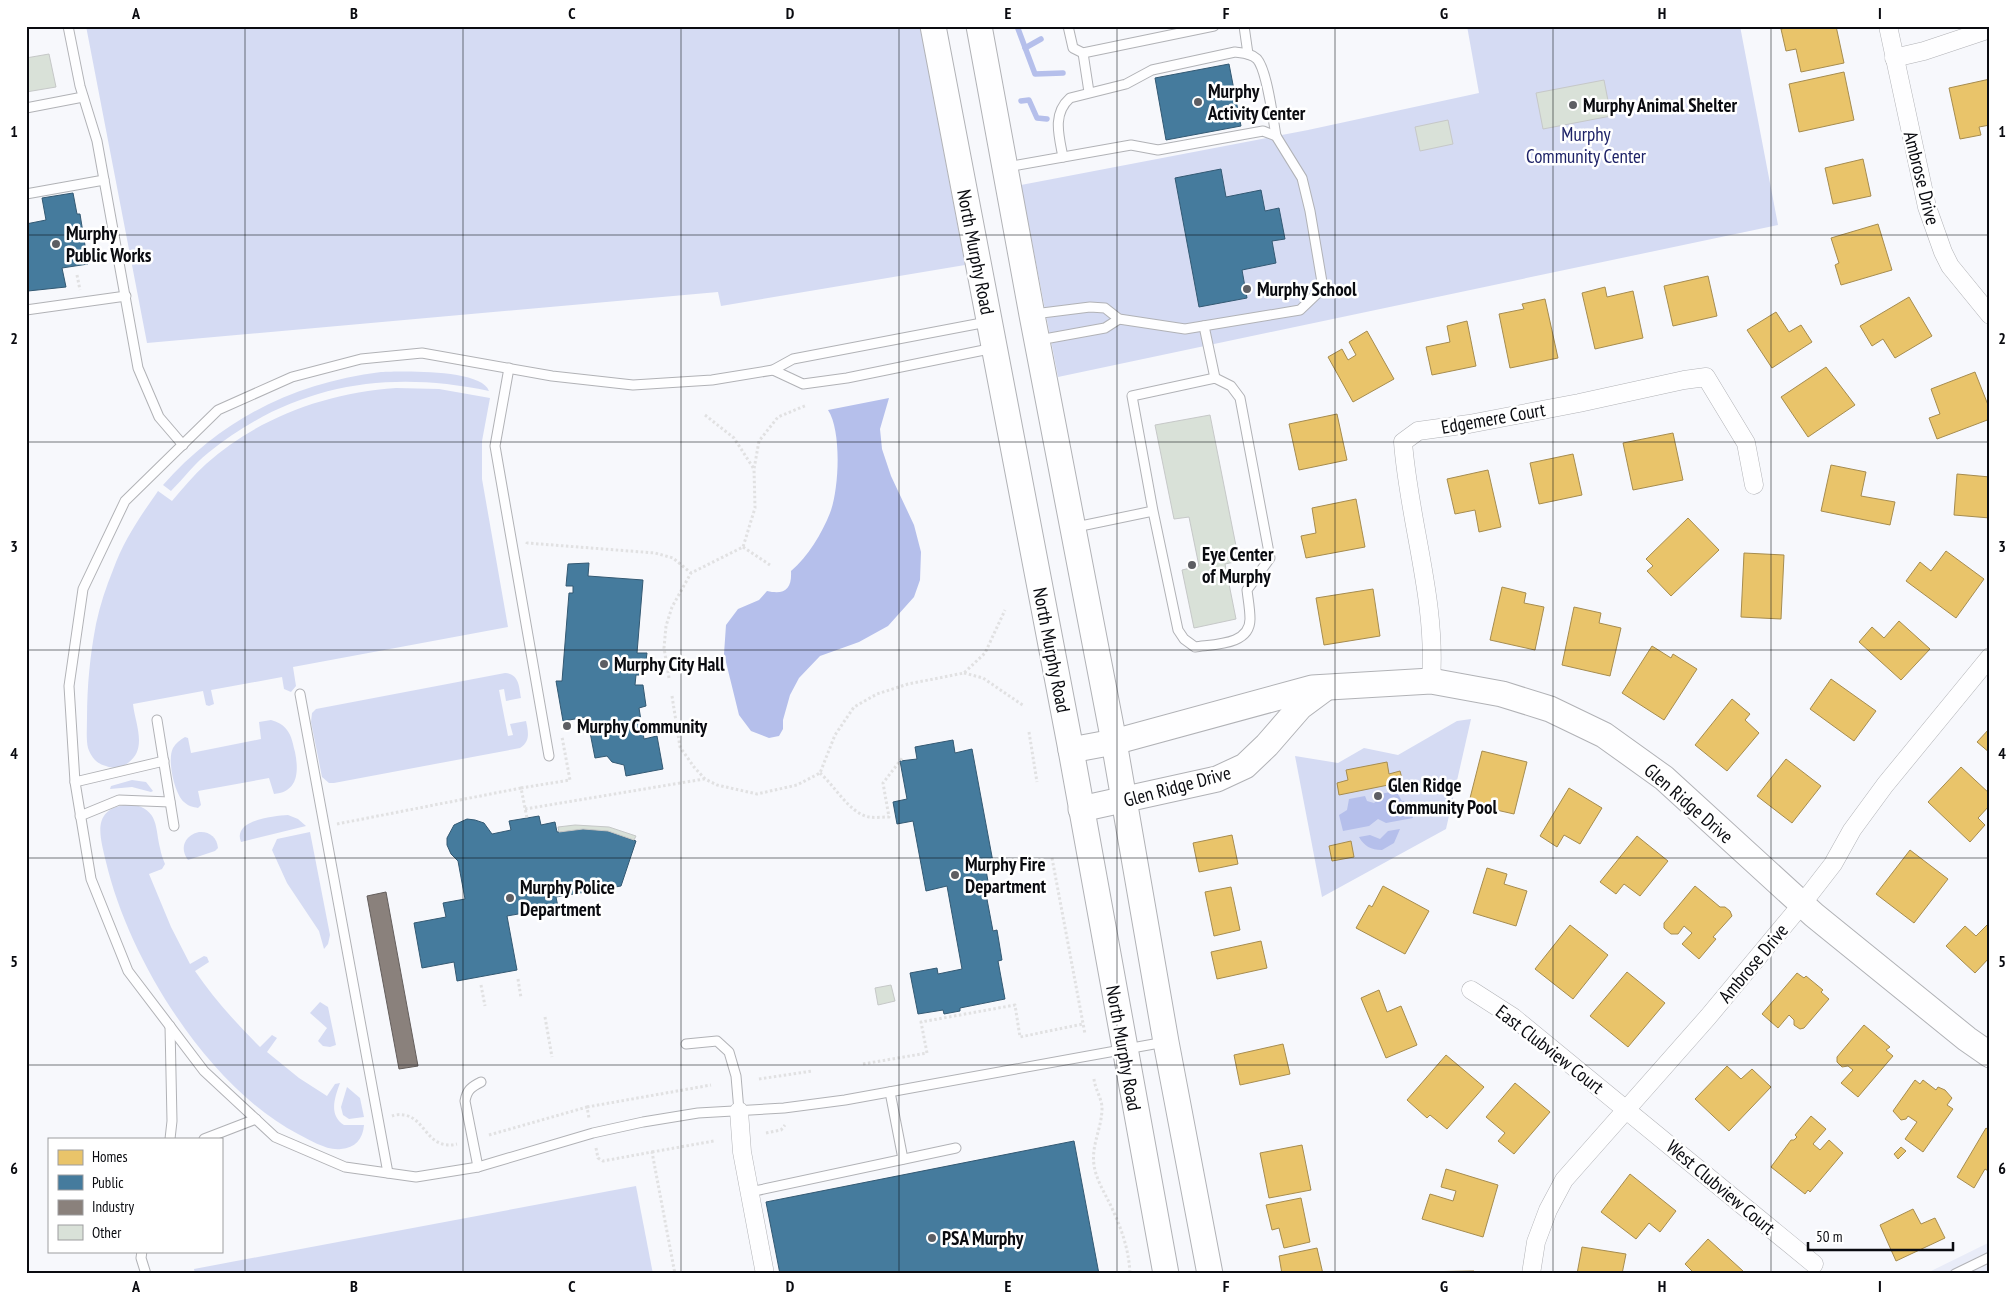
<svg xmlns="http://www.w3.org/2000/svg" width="2016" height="1300" font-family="'PT Sans Narrow',sans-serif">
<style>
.built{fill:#e9ecf8}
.green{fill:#d5dbf3}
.water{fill:#b5bfeb}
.homes{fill:#e9c46a;stroke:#a68c4f}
.public{fill:#457b9d;stroke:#335973}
.industry{fill:#8a817c;stroke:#645e5c}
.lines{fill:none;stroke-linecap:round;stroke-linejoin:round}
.stream{stroke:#b5bfeb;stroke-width:5.5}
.building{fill:#d9e1d8;stroke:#c6c8c8}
.lane-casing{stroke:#b1b2b6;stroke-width:11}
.street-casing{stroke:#b1b2b6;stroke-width:19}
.secondary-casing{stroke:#b1b2b6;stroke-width:27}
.path{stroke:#e1e1e2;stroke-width:3;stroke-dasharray:2.5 2.5;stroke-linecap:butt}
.lane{stroke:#fefeff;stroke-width:9}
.street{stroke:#fefeff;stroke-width:18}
.secondary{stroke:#fefeff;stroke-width:25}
.grid{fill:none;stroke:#0a0b10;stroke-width:1;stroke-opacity:0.55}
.poi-dot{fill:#5d5e63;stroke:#fff;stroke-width:2}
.labels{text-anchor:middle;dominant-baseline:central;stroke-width:5;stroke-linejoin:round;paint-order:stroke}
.poi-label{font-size:19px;font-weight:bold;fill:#0a0b10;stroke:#fff;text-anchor:start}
.park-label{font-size:19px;fill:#1e2368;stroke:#fff}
.street-label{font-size:19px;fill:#0a0b10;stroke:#fff}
.neatline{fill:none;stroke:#0a0b10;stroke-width:2}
.grid-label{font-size:16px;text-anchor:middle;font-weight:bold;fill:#0a0b10}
</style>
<rect width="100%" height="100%" fill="#f7f8fc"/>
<polygon class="built" points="1990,1242 1990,1274 1925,1274"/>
<g class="green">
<polygon points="86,26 920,26 965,265 721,306 718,292 147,343"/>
<polygon points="1467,26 1740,26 1778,225 1058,377 1021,185 1308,130 1479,93"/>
<path d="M381,372c21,-1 101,-3 108,19 -104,-22 -197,-6 -281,62 -14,11 -24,25 -37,38l-8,-6c59,-66 130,-102 218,-113z"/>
<path d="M396,388l43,1 51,9 -8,43v38l26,148 -215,40 3,19 -5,6 -7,-3 -2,-12 -71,13 3,14 -5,2 -3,-1 -3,-14 -70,13c2,19 15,45 -5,59 -7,5 -15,6 -22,3 -9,-2 -15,-9 -18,-18 -2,-9 -1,-20 -1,-30 0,-32 3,-63 9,-94 4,-19 10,-37 17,-54 10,-28 26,-52 43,-76l2,-3 14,10c11,-13 22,-26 34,-37 53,-47 120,-71 190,-76z"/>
<path d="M505,673c14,1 14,13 16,25l-15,3 -2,-12 -5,1 9,46 5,-1 -3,-11 16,-3c2,10 5,20 -6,27l-186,35h-5l-7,-6 -11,-55 1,-9 4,-4z"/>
<polygon points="1471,719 1446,829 1322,897 1295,756 1338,763 1364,748 1398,755 1457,721"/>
<path d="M271,720c6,2 12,4 16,10 5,6 6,15 8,22 4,20 3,40 -21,42l-5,-16 -71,13 3,14 -3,3c-5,-1 -10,-2 -14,-6 -10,-9 -17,-43 -11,-54 3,-5 7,-8 12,-11l3,1 3,15 70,-14 -2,-17z"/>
<polygon points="132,780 146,782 153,791 151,792 132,787 110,789 111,786"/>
<path d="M132,804c27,6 23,23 28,44 1,6 3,11 5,16l-3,5 -13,5 22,53 19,37 14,-8 3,1 2,5 -14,9c19,28 41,52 65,76l12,-12 5,3 -10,14 32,26 28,18 8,-12 5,-1c-5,14 -12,32 4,42h20c-1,14 -9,23 -23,24 -14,2 -31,-9 -43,-15 -90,-47 -169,-174 -192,-272 -7,-29 -15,-55 26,-58z"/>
<path d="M288,815l10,4 8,7 -65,16c-9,-22 32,-26 47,-27z"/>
<path d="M199,832c10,-1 18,5 19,16l-3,3 -27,9c-9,-12 -3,-25 11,-28z"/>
<polygon points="310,832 330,935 328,944 324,949 319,931 287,883 272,850 277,839"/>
<polygon points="320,1002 328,1007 336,1045 330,1047 323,1046 318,1041 327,1028 310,1013"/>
<polygon points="347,1087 360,1098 364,1117 349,1119 343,1115 341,1107"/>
<polygon points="636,1186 653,1274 195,1274 194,1269"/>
</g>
<g class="water">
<path d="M889,398l-9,31 2,20 9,27 23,49 7,27 -1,28 -6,17 -26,29 -29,16 -39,14 -21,22 -9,17 -7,25v9l-4,7 -10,2 -18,-7 -12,-16 -15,-61 2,-29 12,-16 21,-9 8,-9c18,4 25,-2 24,-20 17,-14 31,-38 39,-58 9,-23 12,-82 -2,-103z"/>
<polygon points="1396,791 1402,801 1410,802 1413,818 1386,823 1378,819 1369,826 1343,831 1339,815 1347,810 1349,799 1365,796 1367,801 1374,803 1379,799 1380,794"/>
<path d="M1400,829l-6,14 -12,7c-11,0 -18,-4 -23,-13l11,-2 10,4 8,-8z"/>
</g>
<g class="homes">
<polygon points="1796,26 1836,26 1844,63 1801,72 1796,49 1786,51 1781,29"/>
<polygon points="1844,72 1854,120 1799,132 1789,84"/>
<polygon points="1990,79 1990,125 1979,127 1981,135 1960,139 1949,88"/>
<polygon points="1863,159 1871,196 1833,204 1825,168"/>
<polygon points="1878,224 1892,270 1841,285 1835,265 1839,263 1831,238"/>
<polygon points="1708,276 1717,316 1673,326 1664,286"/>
<polygon points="1605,287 1607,297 1633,291 1643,338 1595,349 1582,293"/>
<polygon points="1909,297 1932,336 1895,358 1883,339 1872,346 1860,326"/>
<polygon points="1545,299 1558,358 1510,368 1499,314 1524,309 1522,304"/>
<polygon points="1776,312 1789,332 1801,325 1812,342 1772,368 1747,330"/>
<polygon points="1467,321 1476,366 1432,375 1426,347 1450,342 1447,326"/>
<polygon points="1367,331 1394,379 1353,402 1328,357 1342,349 1348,360 1356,355 1349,342"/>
<polygon points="1826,367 1855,405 1808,437 1781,397"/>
<polygon points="1975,372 1990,410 1990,419 1937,439 1929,418 1940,414 1931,389"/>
<polygon points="1337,414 1347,460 1299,470 1289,424"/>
<polygon points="1673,433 1683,480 1633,490 1623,443"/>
<polygon points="1573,454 1582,495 1539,504 1530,463"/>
<polygon points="1831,465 1866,472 1861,496 1895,502 1890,525 1821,511"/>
<polygon points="1488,470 1501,527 1479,532 1475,510 1455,514 1447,479"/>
<polygon points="1957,474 1990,477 1990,518 1954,515"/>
<polygon points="1356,499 1365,547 1306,558 1301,536 1316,533 1312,508"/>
<polygon points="1688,518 1719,550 1671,596 1647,571 1653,566 1646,559"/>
<polygon points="1946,551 1984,579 1956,618 1906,581 1920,562 1931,571"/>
<polygon points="1744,553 1784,555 1781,619 1741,617"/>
<polygon points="1502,587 1526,593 1524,603 1544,607 1535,650 1490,640"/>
<polygon points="1373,589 1380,636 1324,645 1316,598"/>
<polygon points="1574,607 1601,613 1599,623 1621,628 1610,676 1562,665"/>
<polygon points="1899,621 1930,649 1901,680 1859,642 1872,627 1884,638"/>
<polygon points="1652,646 1671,658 1673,654 1697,669 1664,720 1622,693"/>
<polygon points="1831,679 1876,711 1854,741 1810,709"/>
<polygon points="1732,699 1750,714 1745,720 1759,733 1727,771 1695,745"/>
<polygon points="1990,728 1990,753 1977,742"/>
<polygon points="1482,751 1527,762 1514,814 1492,809 1491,812 1468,806"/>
<polygon points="1786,759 1821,786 1792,823 1757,796"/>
<polygon points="1387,762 1389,774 1400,771 1403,782 1339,795 1337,783 1348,780 1346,770"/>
<polygon points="1961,767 1990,794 1990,805 1978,818 1985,825 1970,842 1928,802"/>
<polygon points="1569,788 1602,808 1580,844 1564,835 1557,847 1540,836"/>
<polygon points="1232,835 1238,864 1199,872 1193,843"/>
<polygon points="1637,836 1668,861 1640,896 1624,884 1616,894 1600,882"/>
<polygon points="1351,841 1354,857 1332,861 1329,846"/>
<polygon points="1910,850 1948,879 1914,923 1876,894"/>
<polygon points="1487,868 1507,874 1504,884 1527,891 1516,926 1473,913"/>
<polygon points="1383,886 1429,911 1405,954 1356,928 1369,905 1372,907"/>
<polygon points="1695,886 1720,907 1725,907 1730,911 1732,916 1713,937 1716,939 1699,959 1682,944 1692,933 1684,926 1678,934 1671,934 1664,928 1664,923"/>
<polygon points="1231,887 1240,930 1214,936 1205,892"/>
<polygon points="1990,922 1990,957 1975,973 1946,946 1965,926 1976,936"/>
<polygon points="1570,925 1608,955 1573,999 1535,969"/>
<polygon points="1261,941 1267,968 1217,979 1211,952"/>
<polygon points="1627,972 1665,1003 1628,1047 1590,1016"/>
<polygon points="1797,973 1804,978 1806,976 1823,990 1821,992 1829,999 1804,1028 1800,1029 1794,1025 1794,1020 1789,1015 1778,1028 1762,1014"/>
<polygon points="1379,990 1387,1012 1401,1006 1417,1045 1386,1058 1361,998"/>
<polygon points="1864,1025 1890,1047 1886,1050 1893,1056 1858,1097 1841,1083 1853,1070 1848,1066 1842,1067 1837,1062 1837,1057"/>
<polygon points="1283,1044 1290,1074 1240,1085 1234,1055"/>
<polygon points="1446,1055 1484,1087 1447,1129 1430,1115 1427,1118 1407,1100"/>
<polygon points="1727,1066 1741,1079 1752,1069 1771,1087 1729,1131 1695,1099"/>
<polygon points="1915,1080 1920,1084 1923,1080 1936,1090 1938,1087 1945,1090 1952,1098 1947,1105 1953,1109 1923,1152 1905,1139 1917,1122 1908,1116 1906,1119 1901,1120 1893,1111"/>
<polygon points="1515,1083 1550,1112 1514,1154 1498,1141 1505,1133 1486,1117"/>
<polygon points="1811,1116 1826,1129 1813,1144 1820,1150 1829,1140 1843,1153 1810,1192 1808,1190 1805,1194 1771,1167 1791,1140 1794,1140 1797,1137 1795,1135"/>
<polygon points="1986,1128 1990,1131 1990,1172 1985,1169 1974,1188 1957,1177"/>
<polygon points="1302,1145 1311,1190 1269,1198 1260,1153"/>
<polygon points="1901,1147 1906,1151 1898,1159 1894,1154"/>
<polygon points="1446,1169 1498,1185 1483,1237 1422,1219 1430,1194 1453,1201 1456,1191 1441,1187"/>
<polygon points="1630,1174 1676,1211 1660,1232 1649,1223 1636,1239 1601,1212"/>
<polygon points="1301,1198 1310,1242 1284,1248 1279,1228 1272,1230 1266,1205"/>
<polygon points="1913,1209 1921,1224 1935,1218 1945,1238 1896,1261 1880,1225"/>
<polygon points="1708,1239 1743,1271 1740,1274 1695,1274 1685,1264"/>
<polygon points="1582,1247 1626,1254 1622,1274 1577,1274"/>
<polygon points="1317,1248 1323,1274 1282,1274 1279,1256"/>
<polygon points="1474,1271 1474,1274 1414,1274 1414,1272"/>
</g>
<g class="public">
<polygon points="1229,64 1241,126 1166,140 1155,78"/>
<polygon points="1221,169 1226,197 1261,190 1265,211 1279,208 1285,239 1272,241 1276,263 1242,270 1247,298 1199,307 1175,178"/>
<polygon points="73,193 77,214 80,214 88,264 62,268 66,287 28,291 26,224 46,220 42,198"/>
<polygon points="589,563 588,576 643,580 637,653 647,653 644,675 636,675 635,685 643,685 646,706 639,708 644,739 657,736 663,769 626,776 624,765 612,762 607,756 595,758 587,717 563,721 556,681 562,681 569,593 573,593 573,586 566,586 568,564"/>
<polygon points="953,740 955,753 972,749 993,862 985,864 990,893 986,894 993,931 997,930 1002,960 998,961 1005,999 960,1008 960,1011 944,1014 943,1010 918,1014 910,973 937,968 938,974 962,969 947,886 926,891 913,821 897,824 893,802 907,799 900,761 917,759 915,747"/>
<polygon points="539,816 541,825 555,822 557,832 583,829 608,831 636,841 621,886 556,897 558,907 507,916 517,970 457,981 454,962 422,968 414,923 446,917 443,903 465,899 458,861 451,854 447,845 447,838 454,825 467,819 475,820 484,823 492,834 511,830 509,821"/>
<polygon points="1074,1141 1099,1274 780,1274 766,1202"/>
</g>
<polygon class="industry" points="386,892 418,1066 399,1069 367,896"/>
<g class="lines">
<g class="stream">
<polyline points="1017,26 1035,74 1063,73"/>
<polyline points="1025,48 1041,39"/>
<polyline points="1021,101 1029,100 1037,118 1047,119"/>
</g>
</g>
<g class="building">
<polygon points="49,54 56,87 26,92 26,58"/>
<polygon points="1604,80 1611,116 1543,129 1536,93"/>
<polygon points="1448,120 1453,144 1420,151 1415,127"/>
<polygon points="1210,415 1239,561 1225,564 1236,619 1194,628 1182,570 1199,566 1189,517 1174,519 1155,425"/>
<polygon points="575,825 609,827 636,836 634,840 608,831 583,829 559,832 558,827"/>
<polygon points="891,985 895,1001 878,1005 875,988"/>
</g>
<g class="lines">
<defs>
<g id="lane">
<polyline points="68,26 80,86 97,141 138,368 159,417 183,445"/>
<polyline points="1068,26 1073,48 1083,53 1214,26"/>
<polyline points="1244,26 1248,54"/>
<polyline points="1083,53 1089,92"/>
<polyline points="26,108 83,97"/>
<path d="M1063,157c-4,-21 -11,-43 7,-59l56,-14 26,-14 83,-18c7,1 16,1 22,7 10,11 16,60 19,77"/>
<polyline points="1007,167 1131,145 1158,150 1263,131 1276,136 1302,178 1310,211 1323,288 1300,310 1185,329 1119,319 1105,308 1090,307 1034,314"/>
<polyline points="26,194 104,180"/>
<polyline points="26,310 126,296"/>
<polyline points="987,322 793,359 773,370 712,380 633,385 552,376 422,353 361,359 292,377 218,410 125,501 83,589 69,686 75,782 91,879 128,971 204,1071 275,1137 345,1167 416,1177 478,1167 593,1133 643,1122 698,1113 784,1108 845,1100 1165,1042"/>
<polyline points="1204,326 1215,378"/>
<polyline points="1039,340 1105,328 1119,319"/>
<polyline points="509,368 495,446 549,756"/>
<polyline points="773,370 803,384 847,378 994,348"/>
<path d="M1076,527l77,-16 -21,-115 83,-18 16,8 9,12 30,160 -23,32c1,9 3,19 3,29 0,26 -35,25 -55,28l-11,-8 -6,-9 -25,-119"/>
<polyline points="300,694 388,1173"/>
<polyline points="157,720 174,826"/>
<polyline points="75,782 164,761"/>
<polyline points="80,816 119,800 170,802"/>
<polyline points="170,1026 172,1121 170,1139"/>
<polyline points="686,1044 717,1041 729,1052 736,1076 739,1111"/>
<polyline points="890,1092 903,1159"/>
<polyline points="204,1139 256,1119"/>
<path d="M478,1167l-13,-66c2,-11 6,-14 16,-19"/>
<polyline points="750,1192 956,1148"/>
<polyline points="142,1251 141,1258 146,1274"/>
<polyline points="1955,1274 1990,1257"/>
</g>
<g id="street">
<polyline points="1888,26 1927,207 1943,252 1950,266 1990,315"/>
<polyline points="1894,58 1924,51 1990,29"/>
<path d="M1431,681c6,-81 -22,-159 -28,-239l15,-11 51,-7 110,-21 105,-23 22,-3 40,66 8,42"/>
<polyline points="1471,990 1513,1017 1814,1264"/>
<polyline points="739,1111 742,1152 765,1274"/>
<polyline points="1531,1274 1536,1242 1548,1210 1564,1180 1708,1017 1802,904 1833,864 1852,830 1885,785 1990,657"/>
</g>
<g id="secondary">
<polyline points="933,26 1071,750 1166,1274"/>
<polyline points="979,26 1032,315 1114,742 1166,1042 1210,1274"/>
<polyline points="1071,750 1114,742 1312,688 1431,681 1502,694 1550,709 1604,735 1664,778 1814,915 1967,1039 1990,1055"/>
<polyline points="1081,809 1217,779 1245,766 1267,745 1300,707 1323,690"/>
</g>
</defs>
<use href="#lane" class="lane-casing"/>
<use href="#street" class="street-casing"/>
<use href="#secondary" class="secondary-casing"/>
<g class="path">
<polyline points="77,275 80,290"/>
<polyline points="705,415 734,438 754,469"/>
<polyline points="527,544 527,543 655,553 673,558 691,573"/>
<polyline points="743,547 770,565"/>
<polyline points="964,673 983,678 1024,706"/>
<polyline points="669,678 664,648 666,626 672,607 691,573 743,547 755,508 754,469 759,441 778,417 807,405"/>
<polyline points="672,696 680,747 694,767 705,779 717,785 757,794 797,785 820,773 835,735 854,707 877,694 908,684 964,673 985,653 1005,610"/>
<polyline points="1029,732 1037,782"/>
<path d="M820,773c15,13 29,40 49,44 6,1 14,0 20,0l-6,-34 20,-26"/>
<polyline points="521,788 570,780 562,737"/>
<polyline points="525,809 704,779"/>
<polyline points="337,824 521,788 527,818"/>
<polyline points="1052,858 1085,1034"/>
<polyline points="518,979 521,998"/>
<polyline points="481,985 485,1006"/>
<polyline points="545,1017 552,1057"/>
<polyline points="863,1064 927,1053 921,1022 1015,1005 1020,1037 1083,1024"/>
<polyline points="759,1079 812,1071"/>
<path d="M1094,1079c1,10 8,20 8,29 0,20 -11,37 -8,57 2,14 10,27 16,39 11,23 19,45 20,70"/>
<polyline points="587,1107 711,1085"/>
<path d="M392,1116c3,-1 8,-2 12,-1 22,3 23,36 53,29"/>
<polyline points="766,1133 781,1130 785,1125"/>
<polyline points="489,1135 587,1107 589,1118"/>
<polyline points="596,1148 598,1158 603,1161 652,1152 675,1274"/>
<polyline points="652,1152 714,1141"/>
</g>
<use href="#lane" class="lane"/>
<use href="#street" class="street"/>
<use href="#secondary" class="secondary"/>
</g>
<path class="grid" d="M245,26v1248M463,26v1248M681,26v1248M899,26v1248M1117,26v1248M1335,26v1248M1553,26v1248M1771,26v1248M26,235h1964M26,442h1964M26,650h1964M26,858h1964M26,1065h1964"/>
<g class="poi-dot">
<circle cx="1198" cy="102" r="5"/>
<circle cx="1573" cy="105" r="5"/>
<circle cx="56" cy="244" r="5"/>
<circle cx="1247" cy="289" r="5"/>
<circle cx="1192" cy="565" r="5"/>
<circle cx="604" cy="664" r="5"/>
<circle cx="567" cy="726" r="5"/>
<circle cx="1378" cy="796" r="5"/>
<circle cx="955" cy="875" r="5"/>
<circle cx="510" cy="898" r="5"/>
<circle cx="932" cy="1238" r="5"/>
</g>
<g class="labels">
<g class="poi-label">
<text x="1208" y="91">Murphy<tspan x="1208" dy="22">Activity Center</tspan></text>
<text x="1583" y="105">Murphy Animal Shelter</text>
<text x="66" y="233">Murphy<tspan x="66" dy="22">Public Works</tspan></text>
<text x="1257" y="289">Murphy School</text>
<text x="1202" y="554">Eye Center<tspan x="1202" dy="22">of Murphy</tspan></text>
<text x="614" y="664">Murphy City Hall</text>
<text x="577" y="726">Murphy Community</text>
<text x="1388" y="785">Glen Ridge<tspan x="1388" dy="22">Community Pool</tspan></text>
<text x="965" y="864">Murphy Fire<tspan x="965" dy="22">Department</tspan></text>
<text x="520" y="887">Murphy Police<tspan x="520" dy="22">Department</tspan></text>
<text x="942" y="1238">PSA Murphy</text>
</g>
<g class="park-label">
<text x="1586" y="134">Murphy<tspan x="1586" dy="22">Community Center</tspan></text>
</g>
<g class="street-label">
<text transform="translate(1922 178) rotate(76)">Ambrose Drive</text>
<text transform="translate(976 252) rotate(79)">North Murphy Road</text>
<text transform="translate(1493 418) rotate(-10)">Edgemere Court</text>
<text transform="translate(1052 650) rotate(79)">North Murphy Road</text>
<text transform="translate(1177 786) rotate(-15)">Glen Ridge Drive</text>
<text transform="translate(1689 803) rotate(41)">Glen Ridge Drive</text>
<text transform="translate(1753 963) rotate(-50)">Ambrose Drive</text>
<text transform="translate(1124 1048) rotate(80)">North Murphy Road</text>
<text transform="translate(1550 1049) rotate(38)">East Clubview Court</text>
<text transform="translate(1721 1187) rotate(40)">West Clubview Court</text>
</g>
</g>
<rect width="2016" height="1300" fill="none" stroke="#ffffff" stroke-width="55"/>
<rect x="48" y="1138" width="175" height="115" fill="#ffffff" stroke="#9d9d9f"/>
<rect x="58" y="1150" width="25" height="15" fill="#e9c46a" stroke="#9d9d9f"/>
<text x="92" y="1162" font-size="15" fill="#0a0b10">Homes</text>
<rect x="58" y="1175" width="25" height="15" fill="#457b9d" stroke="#9d9d9f"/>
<text x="92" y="1188" font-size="15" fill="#0a0b10">Public</text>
<rect x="58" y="1200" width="25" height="15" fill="#8a817c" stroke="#9d9d9f"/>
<text x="92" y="1212" font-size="15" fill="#0a0b10">Industry</text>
<rect x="58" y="1225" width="25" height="15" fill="#d9e1d8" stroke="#9d9d9f"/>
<text x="92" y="1238" font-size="15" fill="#0a0b10">Other</text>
<path d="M1808 1242v8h145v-8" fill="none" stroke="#0a0b10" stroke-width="2.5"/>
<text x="1816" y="1242" font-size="15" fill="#0a0b10" stroke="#ffffff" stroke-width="4" paint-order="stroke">50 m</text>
<rect x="28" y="28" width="1960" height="1244" class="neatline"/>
<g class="grid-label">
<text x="136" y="19">A</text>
<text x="354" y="19">B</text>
<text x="572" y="19">C</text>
<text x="790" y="19">D</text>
<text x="1008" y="19">E</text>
<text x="1226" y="19">F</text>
<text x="1444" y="19">G</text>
<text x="1662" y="19">H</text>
<text x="1880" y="19">I</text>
<text x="14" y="137">1</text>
<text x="2002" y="137">1</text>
<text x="14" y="344">2</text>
<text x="2002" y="344">2</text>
<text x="14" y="552">3</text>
<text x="2002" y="552">3</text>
<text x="14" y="759">4</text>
<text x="2002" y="759">4</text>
<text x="14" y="967">5</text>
<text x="2002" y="967">5</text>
<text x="14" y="1174">6</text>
<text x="2002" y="1174">6</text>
<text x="136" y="1292">A</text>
<text x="354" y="1292">B</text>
<text x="572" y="1292">C</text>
<text x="790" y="1292">D</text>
<text x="1008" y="1292">E</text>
<text x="1226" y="1292">F</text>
<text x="1444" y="1292">G</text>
<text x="1662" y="1292">H</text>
<text x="1880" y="1292">I</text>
</g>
</svg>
